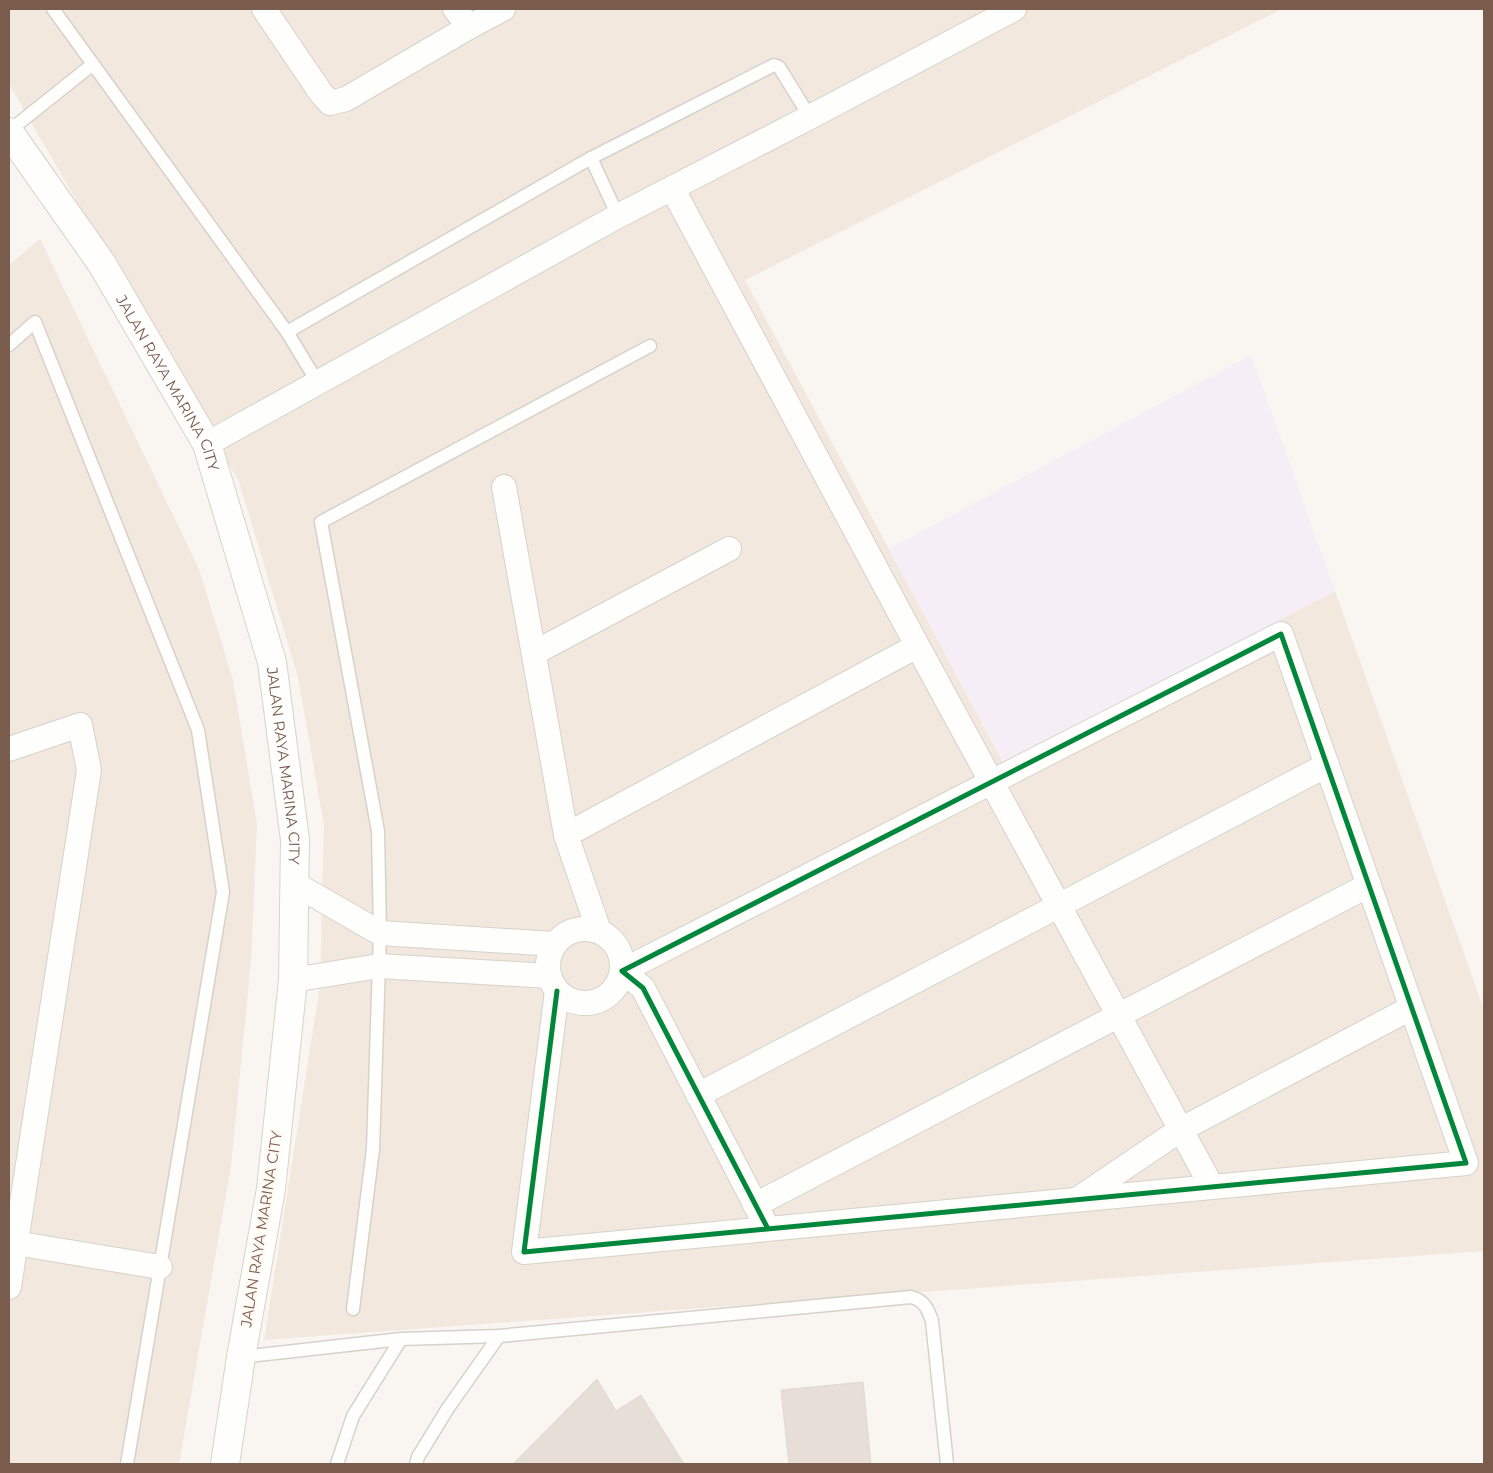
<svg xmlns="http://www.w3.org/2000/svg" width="1493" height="1473" font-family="Montserrat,sans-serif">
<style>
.residential{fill:#f2e8de}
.education{fill:#f6eef6}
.building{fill:#e6ded7;stroke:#e2d8d2}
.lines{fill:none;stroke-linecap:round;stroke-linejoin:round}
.lane-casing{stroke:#d7d1cb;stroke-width:15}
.street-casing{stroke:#d7d1cb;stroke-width:26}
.secondary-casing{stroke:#d9d2cb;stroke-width:30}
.lane{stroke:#fefefd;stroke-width:12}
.street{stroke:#fefefd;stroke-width:24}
.secondary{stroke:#fefefd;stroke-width:28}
.cycleway-casing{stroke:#fffaf3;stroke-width:8}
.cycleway{stroke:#00873e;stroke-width:5}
.labels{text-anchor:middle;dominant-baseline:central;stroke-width:5;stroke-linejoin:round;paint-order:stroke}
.street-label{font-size:15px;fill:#7a5c4d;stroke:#fffaf3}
</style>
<rect width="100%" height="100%" fill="#f9f5f0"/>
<g class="residential">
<polygon points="9,9 1282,9 745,280 1004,764 1335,591 1484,1010 1484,1251 264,1340 320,986 324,825 298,677 239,482 9,84"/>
<polygon points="40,239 199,569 233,680 257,824 251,960 231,1166 179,1464 9,1464 9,265"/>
</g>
<polygon class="education" points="1251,355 1335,591 1005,764 889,549"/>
<g class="building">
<polygon points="597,1379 616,1411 641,1395 684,1464 513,1464"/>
<polygon points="863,1382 871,1464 789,1464 781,1390"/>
</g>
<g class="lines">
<defs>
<g id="lane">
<polyline points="53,9 287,332 591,158 774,65 779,67 810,117"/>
<polyline points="9,131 93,64"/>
<polyline points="591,158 618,216"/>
<polyline points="287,332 318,383"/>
<polyline points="9,345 35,322 198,730 223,892 127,1464"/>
<polyline points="353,1309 373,1149 380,933 378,831 321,522 650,346"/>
<path d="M241,1357l160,-18 98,-3 412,-39c13,3 17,12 21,24l15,143"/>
<polyline points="337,1464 353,1416 401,1339"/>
<polyline points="416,1464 418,1457 448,1408 499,1336"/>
</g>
<g id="street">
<polyline points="264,9 321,93 330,103 346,99 469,27 503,9"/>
<polyline points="455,9 469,27"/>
<polyline points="672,188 918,647 1212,1187"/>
<polyline points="207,444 618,216 810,117 1014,9"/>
<polyline points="504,487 566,835 599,931"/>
<polyline points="534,653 729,549"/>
<polyline points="9,749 80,725 89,770 9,1287"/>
<polyline points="566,835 917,646"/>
<polyline points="295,884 380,933 554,944"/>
<circle cx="585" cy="966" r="37"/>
<polyline points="293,980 379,966 549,976"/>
<polyline points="557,991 524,1252 1466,1163 1281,634 622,971 643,988 768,1229"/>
<polyline points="698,1095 1327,765"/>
<polyline points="1078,1199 1180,1130 1411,1008"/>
<polyline points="755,1205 1369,885"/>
<polyline points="9,1242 160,1267"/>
</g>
<g id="secondary">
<path id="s1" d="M9,132l93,132 105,180 65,218 23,178 -2,140 -22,209 -30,168 -16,107"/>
</g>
</defs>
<use href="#lane" class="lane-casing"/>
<use href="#street" class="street-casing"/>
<use href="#secondary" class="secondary-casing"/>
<use href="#lane" class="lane"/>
<use href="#street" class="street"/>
<use href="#secondary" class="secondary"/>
<defs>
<polyline id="cycleway" points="557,991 524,1252 1466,1163 1281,634 622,971 643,988 768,1229"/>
</defs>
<use href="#cycleway" class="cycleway-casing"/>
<use href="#cycleway" class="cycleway"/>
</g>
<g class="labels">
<g class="street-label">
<text stroke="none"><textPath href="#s1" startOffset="298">JALAN RAYA MARINA CITY</textPath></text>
<text stroke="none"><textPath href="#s1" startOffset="702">JALAN RAYA MARINA CITY</textPath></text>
<text transform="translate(261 1229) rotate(-81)">JALAN RAYA MARINA CITY</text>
</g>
</g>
<rect width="1493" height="1473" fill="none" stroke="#7a5c4d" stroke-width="20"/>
</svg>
